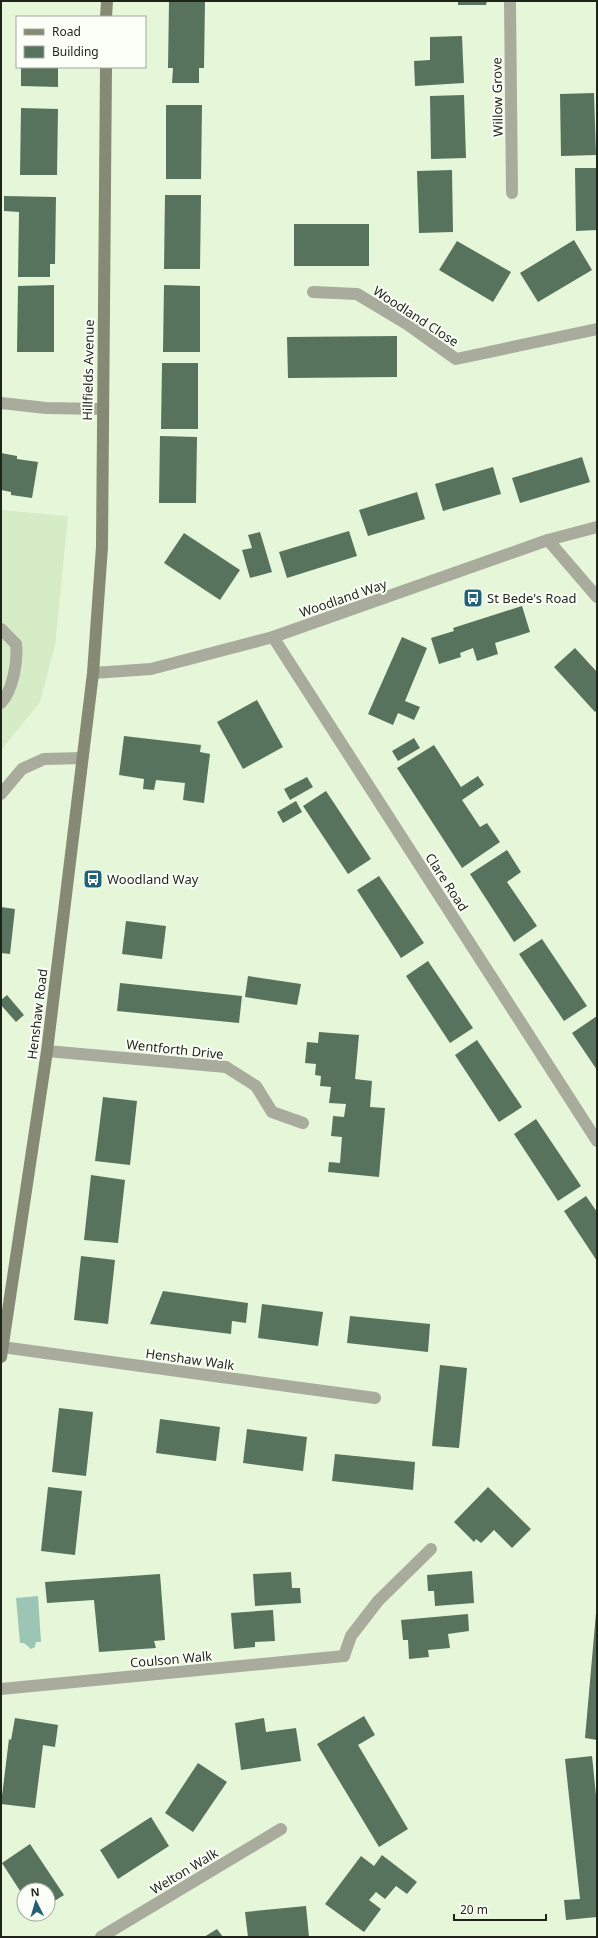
<svg xmlns="http://www.w3.org/2000/svg" width="598" height="1938" font-family="'Noto Sans',sans-serif">
<style>
.built{fill:#d6ecc7}
.water{fill:#9dc5b5}
.building{fill:#57735d}
.lines{fill:none;stroke-linecap:round;stroke-linejoin:round}
.lane{stroke:#a9ab9c;stroke-width:12}
.street{stroke:#a9ab9c;stroke-width:12}
.secondary{stroke:#868974;stroke-width:12}
.labels{text-anchor:middle;dominant-baseline:central;stroke-width:4;stroke-linejoin:round;paint-order:stroke}
.street-label{font-size:13px;fill:#1e2419;stroke:#fbfff8}
.poi-label{font-size:13px;fill:#1e2419;stroke:#fbfff8;text-anchor:start}
</style>
<rect width="100%" height="100%" fill="#e5f7d8"/>
<polygon class="built" points="1,510 68,516 55,646 40,702 1,750"/>
<polygon class="water" points="38,1596 41,1642 36,1642 35,1647 31,1649 24,1643 20,1643 16,1598"/>
<g class="building">
<polygon points="169,1 205,1 204,68 199,68 199,83 172,83 173,68 168,68"/>
<polygon points="458,1 487,1 486,5 458,5"/>
<polygon points="462,36 464,83 415,86 414,61 430,60 430,37"/>
<polygon points="21,67 58,67 58,87 21,86"/>
<polygon points="594,93 596,155 561,156 560,94"/>
<polygon points="464,95 466,158 431,159 430,96"/>
<polygon points="166,105 202,105 201,179 166,179"/>
<polygon points="21,108 58,109 57,175 20,175"/>
<polygon points="575,168 597,168 597,230 576,231"/>
<polygon points="452,170 453,232 419,233 417,171"/>
<polygon points="165,195 201,195 200,269 164,269"/>
<polygon points="4,196 56,197 55,264 50,264 50,277 18,277 19,212 4,211"/>
<rect x="294" y="224" width="75" height="42"/>
<polygon points="574,240 592,270 538,302 520,273"/>
<polygon points="457,241 511,272 493,302 439,270"/>
<polygon points="54,285 54,352 17,352 18,286"/>
<polygon points="164,285 200,286 200,352 163,352"/>
<polygon points="397,336 397,377 288,378 287,337"/>
<polygon points="162,363 198,363 198,429 161,429"/>
<polygon points="160,436 197,437 196,503 159,503"/>
<polygon points="1,453 17,456 17,459 38,462 32,498 11,495 11,492 1,490"/>
<polygon points="582,457 590,482 520,503 512,478"/>
<polygon points="493,467 501,494 443,511 435,484"/>
<polygon points="417,492 425,519 368,536 359,510"/>
<polygon points="349,531 357,556 287,578 279,552"/>
<polygon points="260,532 272,572 250,578 242,550 252,548 248,535"/>
<polygon points="184,533 240,570 220,600 164,563"/>
<polygon points="522,606 530,632 495,643 498,654 477,661 473,648 460,653 461,657 439,664 431,638 454,631 453,628"/>
<polygon points="402,637 427,648 405,701 420,707 414,720 398,713 393,725 368,714"/>
<polygon points="575,648 597,672 597,710 595,712 554,667"/>
<polygon points="257,700 283,747 243,769 217,722"/>
<polygon points="124,736 201,745 200,752 210,754 204,803 183,800 185,783 156,780 154,790 143,789 144,779 119,775"/>
<polygon points="414,738 420,748 398,761 392,751"/>
<polygon points="434,745 461,787 478,776 484,785 462,800 480,827 487,823 500,842 462,868 397,768"/>
<polygon points="307,777 313,787 290,800 284,789"/>
<polygon points="326,791 371,859 348,874 303,806"/>
<polygon points="296,801 302,812 283,823 277,812"/>
<polygon points="507,850 521,872 507,882 537,926 514,942 470,874"/>
<polygon points="379,876 424,943 401,958 357,890"/>
<polygon points="1,907 15,909 10,954 1,953"/>
<polygon points="126,921 166,926 162,959 122,954"/>
<polygon points="542,939 587,1006 564,1021 519,954"/>
<polygon points="428,961 473,1028 450,1043 406,976"/>
<polygon points="248,976 301,984 297,1005 245,997"/>
<polygon points="120,983 242,996 239,1023 117,1011"/>
<polygon points="7,995 24,1015 16,1022 1,1005 1,1000"/>
<polygon points="597,1016 597,1070 572,1033"/>
<polygon points="319,1032 359,1035 355,1079 372,1081 370,1107 385,1108 379,1177 328,1172 329,1162 340,1163 342,1137 331,1136 332,1127 333,1116 344,1117 346,1104 329,1103 331,1087 320,1086 321,1076 315,1075 316,1064 305,1063 307,1042 318,1043"/>
<polygon points="477,1040 522,1107 499,1122 455,1055"/>
<polygon points="103,1097 137,1101 130,1165 95,1161"/>
<polygon points="536,1119 581,1186 558,1201 514,1134"/>
<polygon points="91,1175 125,1180 118,1243 84,1240"/>
<polygon points="586,1196 597,1212 597,1261 564,1211"/>
<polygon points="81,1256 115,1260 108,1324 74,1320"/>
<polygon points="163,1291 248,1303 246,1323 232,1321 231,1334 150,1324"/>
<polygon points="262,1304 323,1312 318,1346 258,1338"/>
<polygon points="350,1316 430,1324 428,1352 347,1343"/>
<polygon points="440,1365 467,1368 459,1448 432,1446"/>
<polygon points="59,1408 93,1412 86,1476 52,1472"/>
<polygon points="160,1419 220,1427 216,1461 156,1453"/>
<polygon points="247,1429 307,1437 303,1471 243,1463"/>
<polygon points="335,1454 415,1462 413,1490 332,1481"/>
<polygon points="48,1487 82,1491 75,1555 41,1551"/>
<polygon points="488,1487 531,1529 512,1548 494,1530 481,1543 476,1539 474,1542 454,1522"/>
<polygon points="472,1571 474,1603 435,1606 434,1591 428,1591 427,1575"/>
<polygon points="291,1572 292,1588 300,1588 301,1603 255,1606 253,1574"/>
<polygon points="160,1574 165,1640 154,1641 156,1648 99,1652 94,1600 47,1603 45,1582"/>
<polygon points="273,1610 275,1641 255,1642 255,1647 234,1649 231,1613"/>
<polygon points="596,1613 597,1613 597,1740 585,1738"/>
<polygon points="468,1614 469,1631 448,1634 450,1648 428,1650 429,1657 409,1659 408,1640 403,1640 401,1620"/>
<polygon points="364,1716 375,1735 358,1745 408,1829 379,1847 317,1744"/>
<polygon points="15,1718 58,1725 55,1747 43,1745 35,1808 1,1804 9,1739 11,1740"/>
<polygon points="264,1718 266,1732 296,1728 301,1761 241,1770 235,1723"/>
<polygon points="592,1756 597,1805 597,1917 566,1920 564,1900 580,1899 565,1759"/>
<polygon points="198,1763 227,1782 193,1832 165,1813"/>
<polygon points="151,1817 169,1846 118,1879 100,1850"/>
<polygon points="30,1844 64,1895 48,1905 48,1890 24,1890 24,1897 2,1863"/>
<polygon points="382,1855 417,1882 407,1894 396,1886 385,1899 376,1892 369,1900 381,1909 364,1932 325,1904 361,1856 374,1866"/>
<polygon points="306,1906 309,1937 248,1937 245,1912"/>
<polygon points="217,1929 223,1937 204,1937"/>
</g>
<g class="lines">
<g class="lane">
<path d="M1,629l15,15c2,17 -3,46 -15,59"/>
<polyline points="344,1656 351,1636 378,1601 431,1549"/>
</g>
<g class="street">
<polyline points="510,1 512,193"/>
<polyline points="313,292 357,294 407,324 456,359 597,329"/>
<polyline points="1,403 46,408 102,409"/>
<polyline points="548,540 597,597"/>
<polyline points="273,637 597,1141"/>
<polyline points="93,673 151,669 273,637 548,540 597,527"/>
<polyline points="1,794 22,769 44,759 82,758"/>
<polyline points="47,1051 226,1067 256,1086 272,1112 303,1123"/>
<polyline points="2,1347 375,1398"/>
<polyline points="1,1689 344,1656"/>
<polyline points="101,1937 281,1829"/>
</g>
<g class="secondary">
<polyline points="106,17 107,1"/>
<polyline points="1,1357 47,1051 93,673 102,547 106,67"/>
</g>
</g>
<defs>
<symbol id="bus-square" viewBox="-11 -11 22 22"><rect x="-9" y="-9" width="18" height="18" rx="4" fill="#226277" stroke="#fbfff8"/><path d="M-5-6H5V4H4V6H2V4H-2V6H-4V4H-5ZM-3.5-4V0h7V-4ZM-3.5 1.2v1.5H-2V1.2ZM2 1.2v1.5H3.5V1.2Z" fill="#fff"/></symbol>
</defs>
<g fill-rule="evenodd">
<use href="#bus-square" x="462" y="587" width="22" height="22"/>
<use href="#bus-square" x="82" y="868" width="22" height="22"/>
</g>
<g class="labels">
<g class="street-label">
<text transform="translate(497 97) rotate(-91)">Willow Grove</text>
<text transform="translate(416 316) rotate(33)">Woodland Close</text>
<text transform="translate(88 370) rotate(-89)">Hillfields Avenue</text>
<text transform="translate(343 598) rotate(-19)">Woodland Way</text>
<text transform="translate(447 882) rotate(57)">Clare Road</text>
<text transform="translate(37 1014) rotate(-83)">Henshaw Road</text>
<text transform="translate(175 1049) rotate(6)">Wentforth Drive</text>
<text transform="translate(190 1359) rotate(8)">Henshaw Walk</text>
<text transform="translate(171 1659) rotate(-5)">Coulson Walk</text>
<text transform="translate(184 1871) rotate(-31)">Welton Walk</text>
</g>
<g class="poi-label">
<text x="487" y="598">St Bede's Road</text>
<text x="107" y="879">Woodland Way</text>
</g>
</g>
<rect width="598" height="1938" fill="none" stroke="#1e2419" stroke-width="4"/>
<rect x="16" y="16" width="130" height="52" fill="#fbfff8" stroke="#a3a79f"/>
<rect x="24" y="29" width="20" height="6" fill="#868974" stroke="#a3a79f"/>
<text x="52" y="36" font-size="12" fill="#1e2419">Road</text>
<rect x="24" y="46" width="20" height="12" fill="#57735d" stroke="#a3a79f"/>
<text x="52" y="56" font-size="12" fill="#1e2419">Building</text>
<g transform="translate(36 1902) rotate(355)"><circle r="19" fill="#fbfff8" stroke="#a3a79f"/>
<path d="M0-3L7 15L0 10L-7 15Z" fill="#226277"/>
<text y="-6" font-size="11" font-weight="bold" text-anchor="middle" fill="#1e2419">N</text>
</g>
<path d="M454 1914v6h92v-6" fill="none" stroke="#1e2419" stroke-width="2"/>
<text x="460" y="1914" font-size="12" fill="#1e2419" stroke="#fbfff8" stroke-width="3" paint-order="stroke">20 m</text>
</svg>
